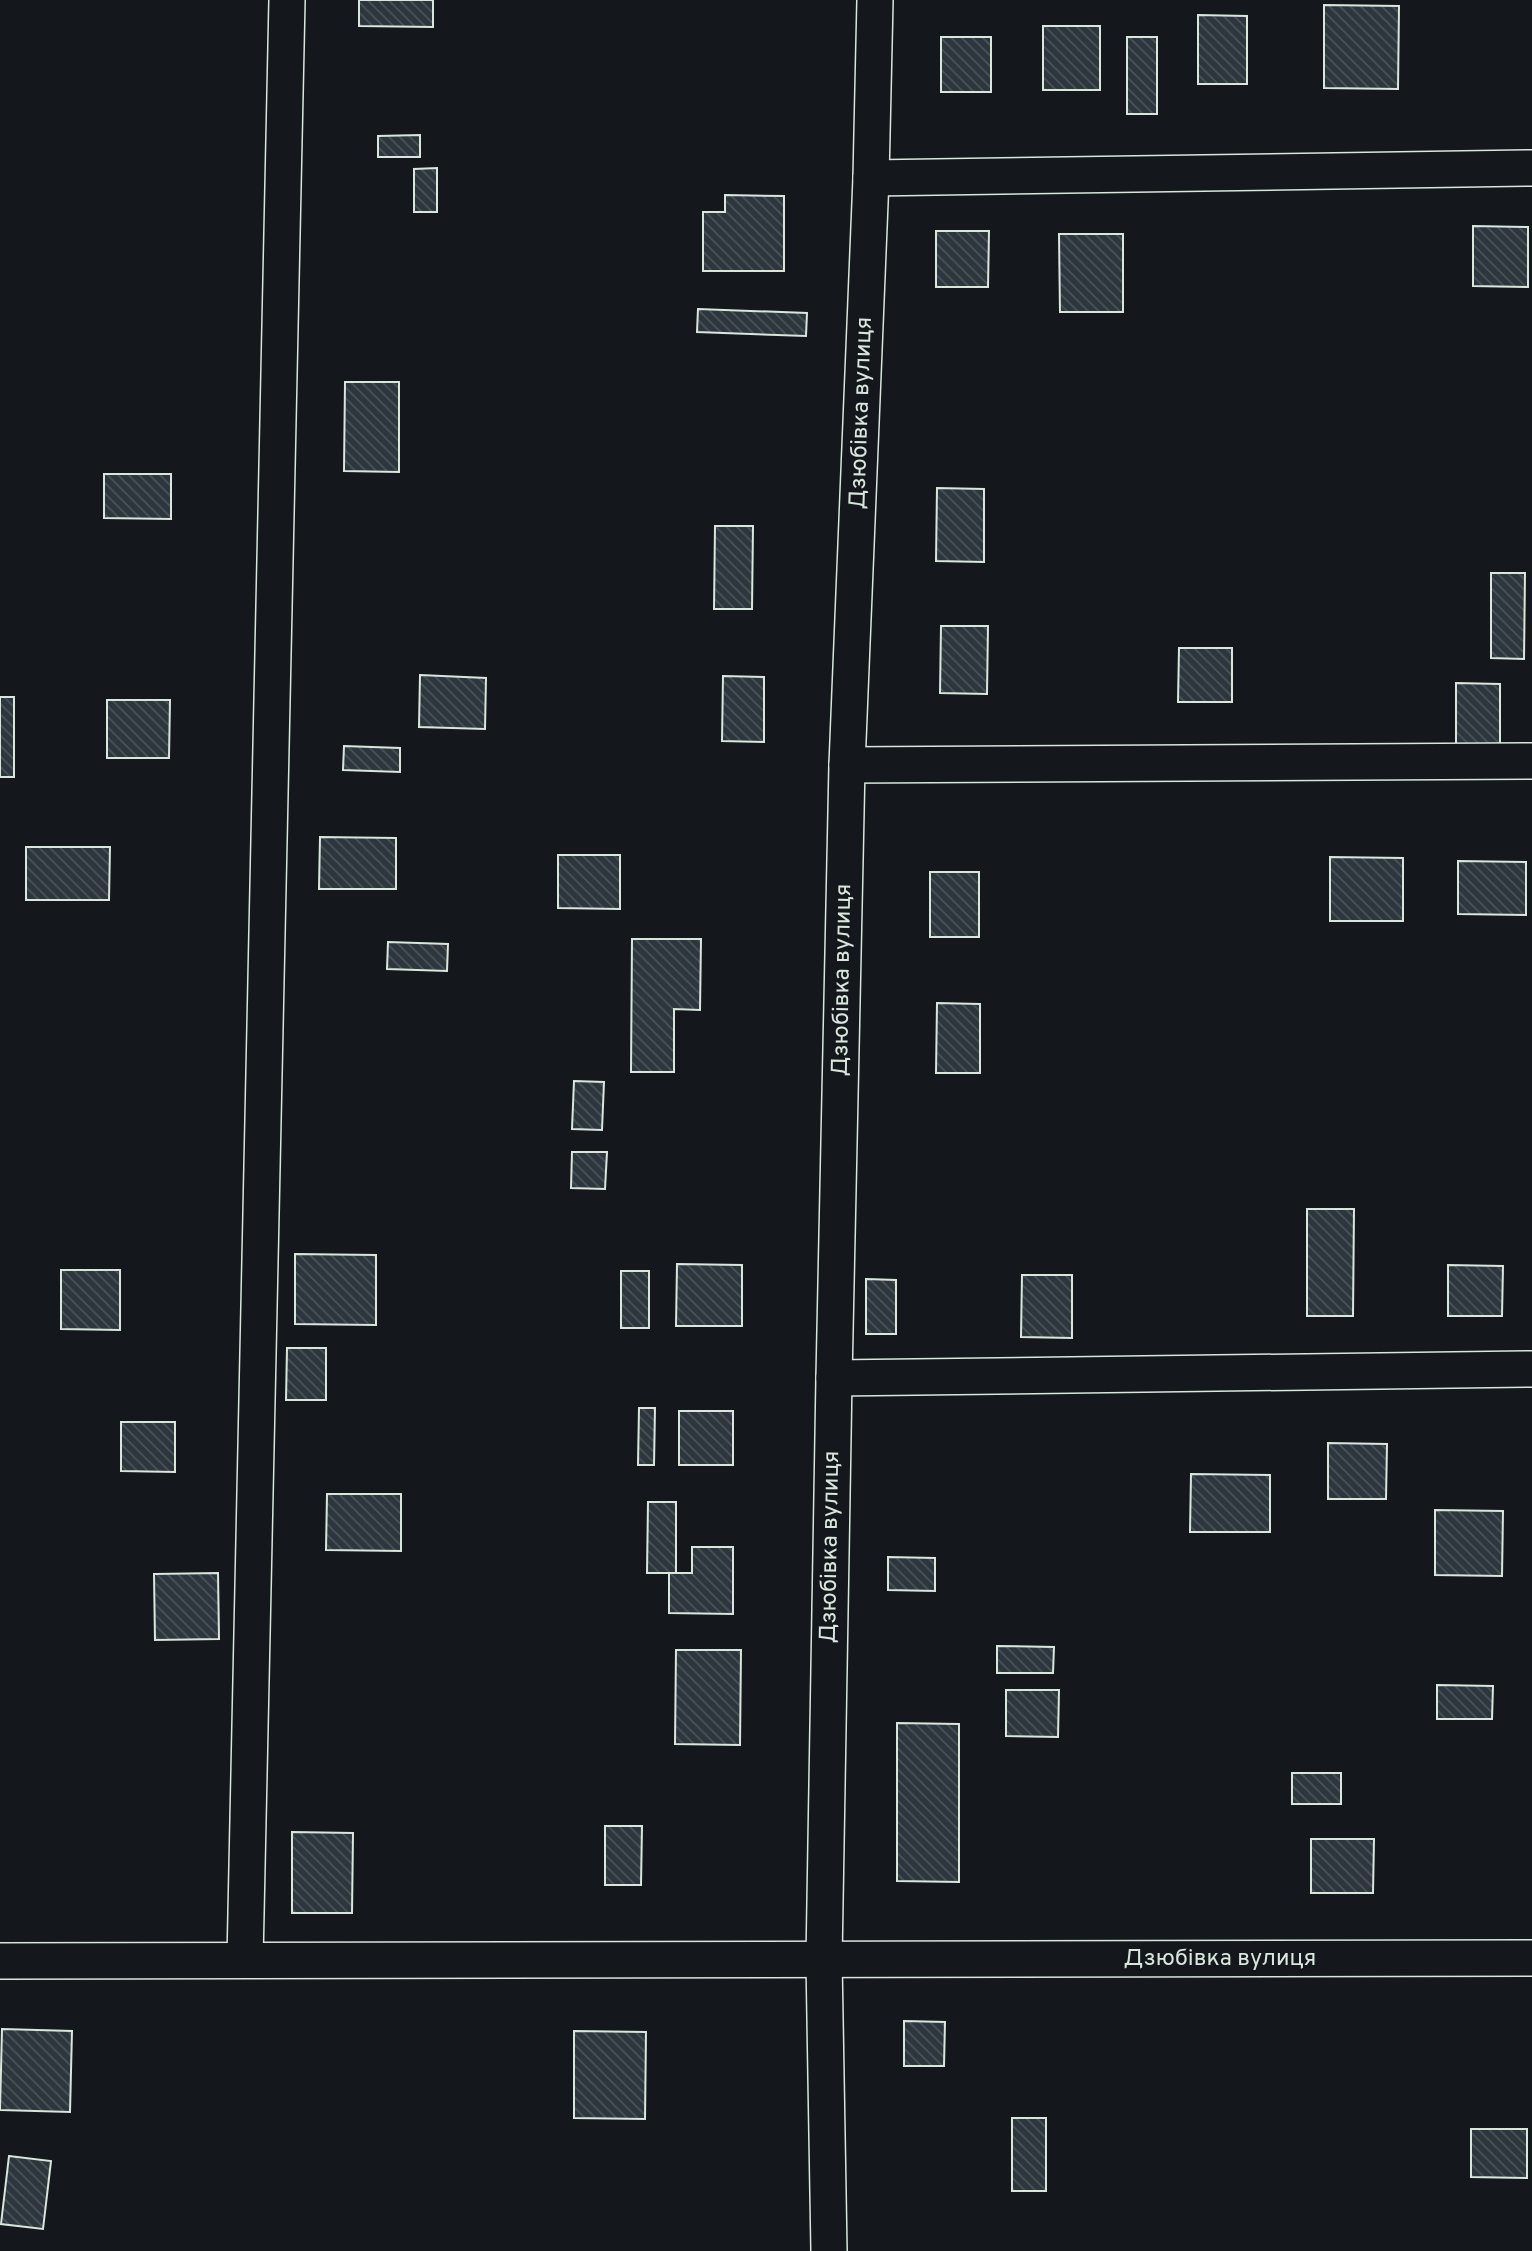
<svg xmlns="http://www.w3.org/2000/svg" width="1532" height="2251" font-family="Overpass,sans-serif">
<style>
.building{fill:url(#building-back-hatch);stroke:#d8e6dc;stroke-width:2}
.lines{fill:none;stroke-linecap:round;stroke-linejoin:round}
.minor-casing{stroke:#d8e6dc;stroke-width:38}
.minor{stroke:#14181c;stroke-width:35}
.labels{text-anchor:middle;dominant-baseline:central;stroke-width:5;stroke-linejoin:round;paint-order:stroke}
.street-label{font-size:23px;fill:#d8e6dc;stroke:#14181c}
</style>
<defs>
<pattern id="building-back-hatch" width="6" height="6" patternUnits="userSpaceOnUse" patternTransform="scale(1.75)"><rect width="6" height="6" fill="#2c363c"/><path d="M-1 5l2 2M0 0l6 6M5-1l2 2" fill="none" stroke="#4a5358"/></pattern>
</defs>
<rect width="100%" height="100%" fill="#14181c"/>
<g class="building">
<polygon points="359,0 433,0 433,27 359,26"/>
<polygon points="1324,5 1399,6 1398,89 1324,88"/>
<polygon points="1198,15 1247,16 1247,84 1198,84"/>
<rect x="1043" y="26" width="57" height="64"/>
<rect x="941" y="37" width="50" height="55"/>
<rect x="1127" y="37" width="30" height="77"/>
<polygon points="420,135 420,157 378,157 378,136"/>
<polygon points="437,168 437,212 414,212 414,169"/>
<polygon points="725,195 784,196 784,271 703,271 703,212 725,212"/>
<polygon points="1473,226 1528,227 1528,287 1473,286"/>
<polygon points="936,231 989,231 988,287 936,287"/>
<polygon points="1059,234 1123,234 1123,312 1060,312"/>
<polygon points="698,309 807,313 806,336 697,332"/>
<polygon points="345,382 399,382 399,472 344,471"/>
<polygon points="104,474 171,474 171,519 104,518"/>
<polygon points="937,488 984,489 984,562 936,561"/>
<polygon points="715,526 753,526 752,609 714,609"/>
<polygon points="1491,573 1525,573 1524,659 1491,658"/>
<polygon points="941,626 988,626 987,694 940,693"/>
<polygon points="1179,648 1232,648 1232,702 1178,702"/>
<polygon points="420,675 486,678 485,729 419,727"/>
<polygon points="723,676 764,677 764,742 722,741"/>
<polygon points="1456,683 1500,684 1500,745 1456,744"/>
<rect x="0" y="697" width="14" height="80"/>
<polygon points="107,700 170,700 169,758 107,758"/>
<polygon points="344,746 400,748 400,772 343,770"/>
<polygon points="320,837 396,838 396,889 319,889"/>
<polygon points="26,847 110,847 109,900 26,900"/>
<polygon points="558,855 620,855 620,909 558,908"/>
<polygon points="1330,857 1403,858 1403,921 1330,921"/>
<polygon points="1458,861 1526,862 1526,915 1458,914"/>
<rect x="930" y="872" width="49" height="65"/>
<polygon points="632,939 701,939 700,1010 674,1009 674,1072 631,1072"/>
<polygon points="388,942 448,944 447,971 387,969"/>
<polygon points="937,1003 980,1004 980,1073 936,1073"/>
<polygon points="574,1081 604,1082 602,1130 572,1129"/>
<polygon points="572,1152 607,1152 605,1189 571,1188"/>
<polygon points="1307,1209 1354,1209 1353,1316 1307,1316"/>
<polygon points="295,1254 376,1255 376,1325 295,1324"/>
<polygon points="677,1264 742,1265 742,1326 676,1326"/>
<polygon points="1448,1265 1503,1266 1502,1316 1448,1316"/>
<polygon points="61,1270 120,1270 120,1330 61,1329"/>
<rect x="621" y="1271" width="28" height="57"/>
<polygon points="1022,1275 1072,1275 1072,1338 1021,1337"/>
<polygon points="866,1279 896,1280 896,1334 866,1334"/>
<polygon points="287,1348 326,1348 326,1400 286,1400"/>
<polygon points="639,1408 655,1408 654,1465 638,1465"/>
<rect x="679" y="1411" width="54" height="54"/>
<polygon points="121,1422 175,1422 175,1472 121,1471"/>
<polygon points="1328,1443 1387,1444 1386,1499 1328,1499"/>
<polygon points="1191,1474 1270,1475 1270,1532 1190,1532"/>
<polygon points="327,1494 401,1494 401,1551 326,1550"/>
<polygon points="648,1502 676,1502 676,1573 647,1573"/>
<polygon points="1435,1510 1503,1511 1502,1576 1435,1575"/>
<polygon points="692,1547 733,1547 733,1614 669,1613 669,1573 692,1573"/>
<polygon points="888,1557 935,1558 935,1591 888,1590"/>
<polygon points="218,1573 219,1639 155,1640 154,1574"/>
<polygon points="997,1646 1054,1647 1053,1673 997,1673"/>
<polygon points="676,1650 741,1650 740,1745 675,1744"/>
<polygon points="1437,1685 1493,1686 1492,1719 1437,1719"/>
<polygon points="1006,1690 1059,1690 1058,1737 1006,1736"/>
<polygon points="897,1723 959,1724 959,1882 897,1881"/>
<rect x="1292" y="1773" width="49" height="31"/>
<polygon points="605,1826 642,1826 641,1885 605,1885"/>
<polygon points="292,1832 353,1833 352,1913 292,1913"/>
<polygon points="1311,1839 1374,1839 1373,1893 1311,1893"/>
<polygon points="904,2021 945,2022 944,2066 904,2066"/>
<polygon points="2,2029 72,2031 70,2112 0,2110"/>
<polygon points="574,2031 646,2032 645,2119 574,2118"/>
<rect x="1012" y="2118" width="34" height="73"/>
<polygon points="1471,2129 1527,2129 1527,2178 1471,2177"/>
<polygon points="9,2156 51,2161 43,2229 1,2224"/>
</g>
<g class="lines">
<defs>
<g id="minor">
<polyline points="871,178 1532,168"/>
<polyline points="847,765 1532,761"/>
<polyline points="834,1378 1532,1369"/>
<polyline points="245,1960 287,0"/>
<polyline points="0,1961 1532,1958"/>
<polyline points="829,2251 824,1960 834,1378 847,765 871,178 875,0"/>
</g>
</defs>
<use href="#minor" class="minor-casing"/>
<use href="#minor" class="minor"/>
</g>
<g class="labels">
<g class="street-label">
<text transform="translate(862 413) rotate(-88)">Дзюбівка вулиця</text>
<text transform="translate(843 980) rotate(-89)">Дзюбівка вулиця</text>
<text transform="translate(831 1547) rotate(-89)">Дзюбівка вулиця</text>
<text x="1220" y="1959">Дзюбівка вулиця</text>
</g>
</g>
</svg>
